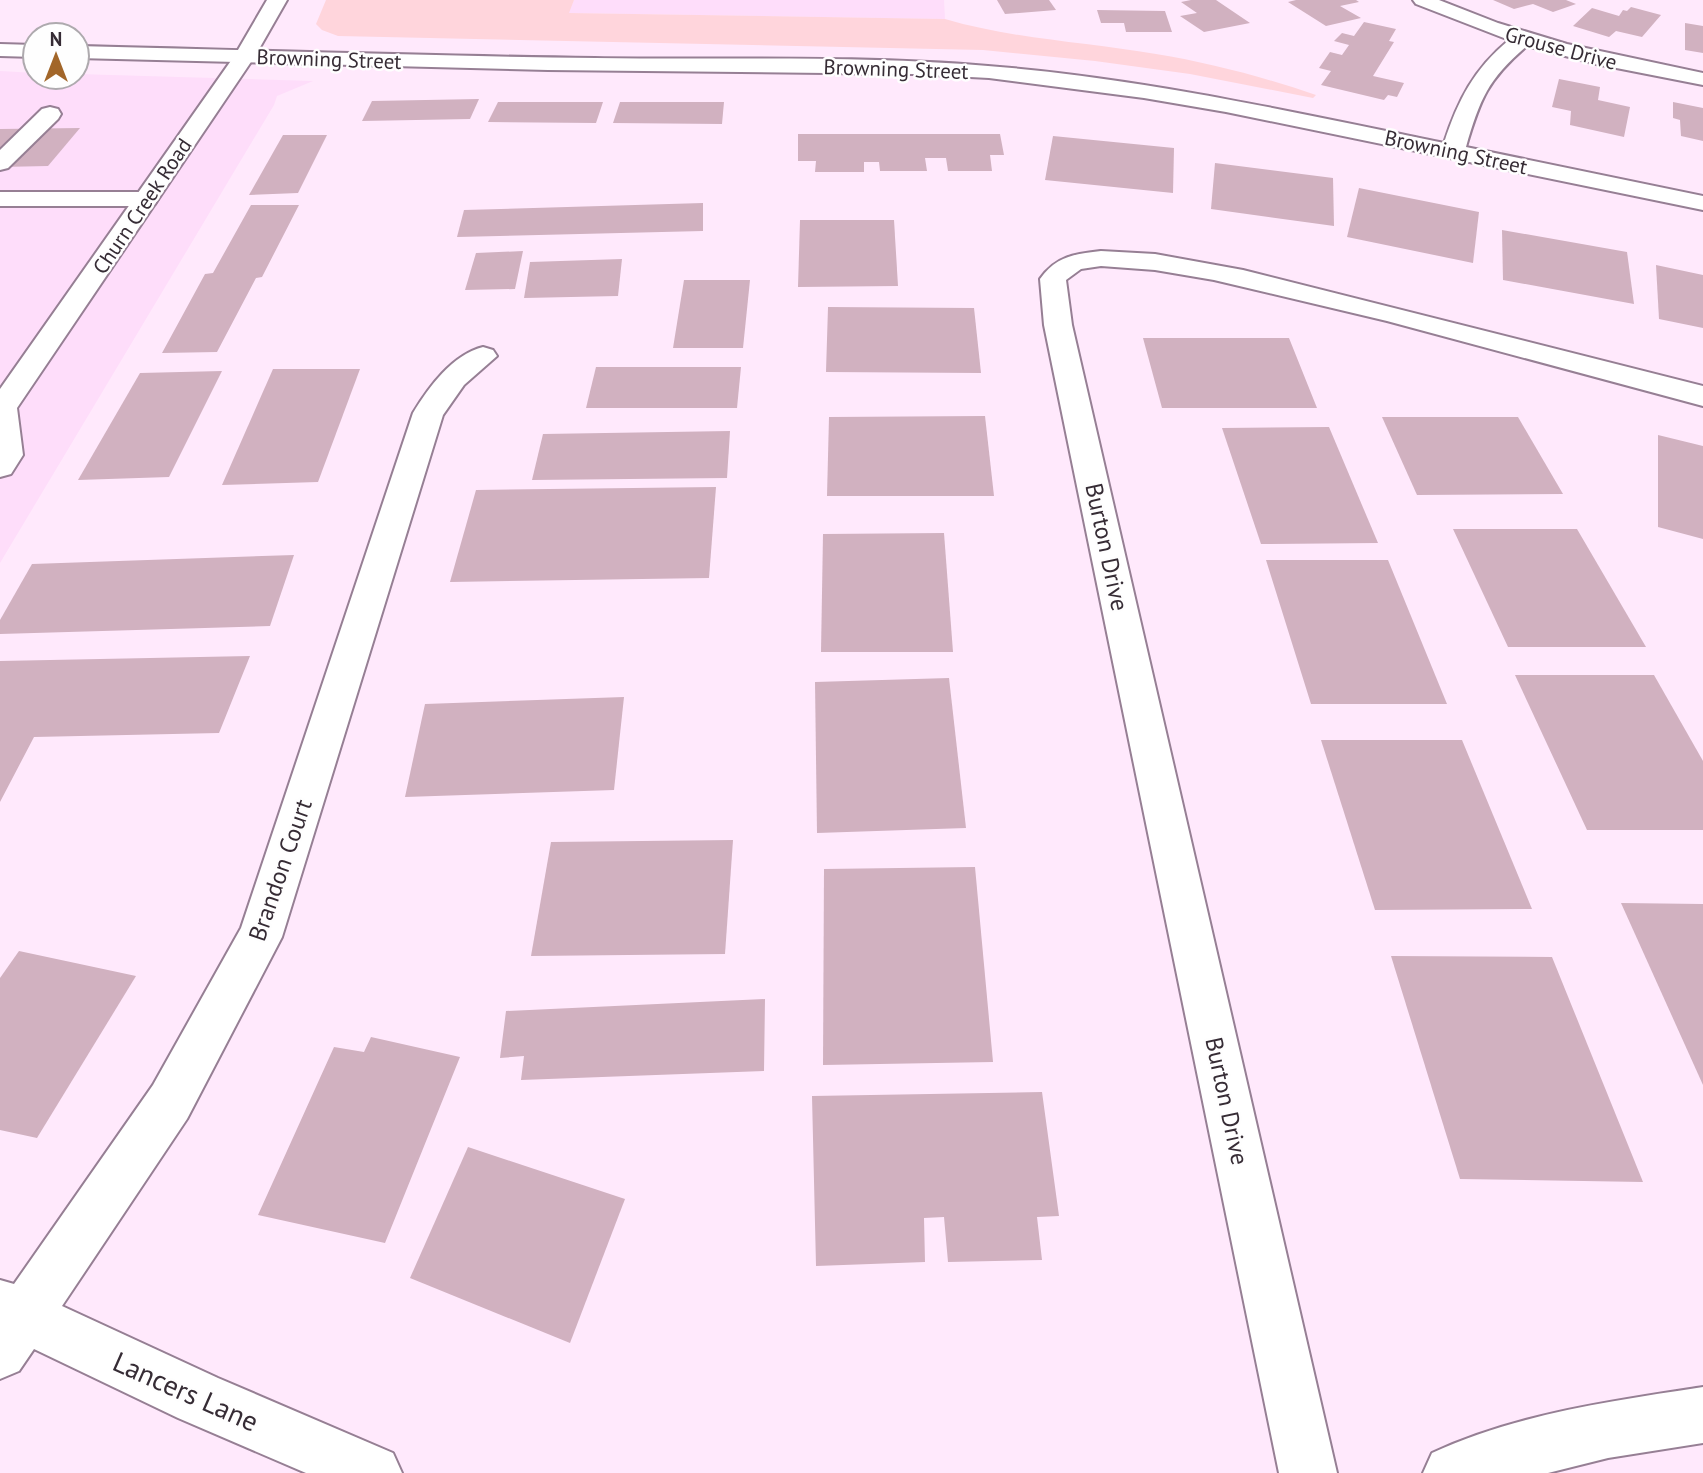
<svg xmlns="http://www.w3.org/2000/svg" width="1703" height="1473" font-family="'PT Sans',sans-serif">
<style>
.built{fill:#feddfa}
.green{fill:#ffd5dc}
.building{fill:#d1b1c0}
.lines{fill:none;stroke-linecap:round;stroke-linejoin:round}
.minor-casing{stroke:#967f94;stroke-width:4}
.major-casing{stroke:#967f94;stroke-width:4}
.minor{fill:#fff;fill-rule:evenodd}
.major{fill:#fff;fill-rule:evenodd}
.labels{text-anchor:middle;dominant-baseline:central;stroke-width:5;stroke-linejoin:round;paint-order:stroke}
.far-street-label{font-size:21px;fill:#362c35;stroke:#fefefe}
.street-label{font-size:24px;fill:#362c35;stroke:#fefefe}
.near-street-label{font-size:28px;fill:#362c35;stroke:#fefefe}
</style>
<rect width="100%" height="100%" fill="#ffe9fc"/>
<g class="built">
<polygon points="574,0 944,0 945,19 568,13"/>
<polygon points="0,71 35,73 35,77 77,77 77,74 313,81 277,96 274,105 0,563"/>
</g>
<path class="green" d="M326,0h248l-5,13 376,6c68,20 141,23 211,35 55,9 107,23 160,41l-3,3 -123,-24 -95,-13 -112,-11 -645,-14 -16,-6 -6,-6z"/>
<g class="building">
<polygon points="997,0 1049,0 1056,10 1005,14"/>
<polygon points="1191,0 1216,0 1250,23 1204,32 1180,16 1197,13 1181,2"/>
<polygon points="1296,0 1356,0 1359,2 1340,6 1361,18 1326,26 1288,2"/>
<polygon points="1493,0 1566,0 1576,4 1553,12 1533,4 1514,9"/>
<polygon points="1631,7 1661,15 1642,37 1616,31 1609,37 1573,26 1592,8 1619,16 1623,10 1627,11"/>
<polygon points="1097,10 1165,11 1172,32 1126,32 1124,23 1101,23"/>
<polygon points="1364,22 1396,29 1389,41 1394,42 1373,76 1404,83 1397,97 1388,95 1384,100 1321,85 1331,71 1319,68 1330,52 1342,55 1349,45 1334,41 1342,33 1354,36"/>
<polygon points="1685,23 1703,26 1703,53 1685,50"/>
<polygon points="1559,79 1600,87 1598,100 1630,107 1624,137 1570,125 1571,111 1552,107"/>
<polygon points="479,99 470,119 362,121 372,101"/>
<polygon points="498,102 603,102 596,123 488,122"/>
<polygon points="620,102 724,102 722,124 613,123"/>
<polygon points="1673,102 1703,108 1703,141 1681,136 1680,120 1673,118"/>
<polygon points="80,128 48,166 0,167 0,129"/>
<polygon points="798,134 1000,134 1004,155 990,155 992,171 948,171 946,158 925,158 927,171 880,171 879,162 864,162 864,172 815,172 816,161 798,161"/>
<polygon points="283,135 327,135 298,193 249,195"/>
<polygon points="1053,136 1174,148 1173,193 1045,180"/>
<polygon points="1215,163 1333,178 1334,226 1211,209"/>
<polygon points="1359,188 1479,212 1473,263 1347,237"/>
<polygon points="703,203 703,231 457,237 464,210"/>
<polygon points="251,205 299,205 262,277 256,278 217,352 162,353 205,274 213,273"/>
<polygon points="800,220 894,220 898,286 798,287"/>
<polygon points="1502,230 1627,252 1634,304 1503,280"/>
<polygon points="523,251 515,289 465,290 476,253"/>
<polygon points="622,259 618,296 524,298 530,262"/>
<polygon points="1656,265 1703,275 1703,328 1659,319"/>
<polygon points="684,280 750,280 743,348 673,348"/>
<polygon points="828,307 974,308 981,373 826,372"/>
<polygon points="1143,338 1289,338 1317,408 1162,408"/>
<polygon points="596,367 741,367 737,408 586,408"/>
<polygon points="273,369 360,369 318,482 222,485"/>
<polygon points="222,371 169,477 78,480 140,373"/>
<polygon points="985,416 994,496 827,496 829,417"/>
<polygon points="1382,417 1518,417 1563,494 1417,495"/>
<polygon points="1329,427 1378,543 1261,544 1222,428"/>
<polygon points="730,431 727,478 532,480 543,434"/>
<polygon points="1658,435 1703,446 1703,539 1658,527"/>
<polygon points="716,487 709,578 450,582 476,490"/>
<polygon points="1453,529 1577,529 1646,647 1508,647"/>
<polygon points="944,533 953,652 821,652 823,534"/>
<polygon points="294,555 270,626 0,634 0,620 32,564"/>
<polygon points="1266,560 1388,560 1447,704 1311,704"/>
<polygon points="250,656 219,733 34,737 0,802 0,661"/>
<polygon points="1515,675 1654,675 1703,761 1703,830 1587,830"/>
<polygon points="949,678 966,828 817,833 815,682"/>
<polygon points="624,697 614,790 405,797 425,704"/>
<polygon points="1321,740 1462,740 1532,909 1375,910"/>
<polygon points="733,840 725,954 531,956 551,842"/>
<polygon points="975,867 993,1062 823,1065 824,869"/>
<polygon points="1621,903 1703,904 1703,1085"/>
<polygon points="19,951 136,976 37,1138 0,1130 0,978"/>
<polygon points="1391,956 1552,957 1643,1182 1460,1179"/>
<polygon points="765,999 764,1071 521,1080 524,1056 500,1058 506,1011"/>
<polygon points="371,1037 460,1057 385,1243 258,1215 334,1047 364,1052"/>
<polygon points="1042,1092 1059,1216 1037,1217 1042,1260 948,1262 944,1217 924,1218 925,1262 816,1266 812,1096"/>
<polygon points="468,1147 625,1199 570,1343 410,1278"/>
</g>
<g class="lines">
<defs>
<g id="minor">
<path d="M1413,0h26l59,23 69,21 136,29v12l-107,-21 -69,-18c-39,33 -47,53 -61,101l237,49v14l-477,-98 -82,-14 -155,-20 -76,-4 -365,-4 -471,-12v-12c173,4 345,10 518,12 130,2 263,-3 393,8 154,12 305,46 456,77 14,-43 30,-74 65,-103l-93,-36z"/>
<polygon points="0,44 35,45 35,57 0,56"/>
<polygon points="50,107 58,109 61,114 58,119 8,168 0,170 0,150 42,109"/>
<polygon points="0,192 146,192 155,194 158,199 155,204 146,206 0,206"/>
<path d="M1101,251l54,3 88,16 460,116v20l-316,-85 -173,-41 -59,-10 -54,-4 -20,3 -15,11 6,45 265,1148h-58l-235,-1148 -4,-46c16,-23 35,-25 61,-28z"/>
<path d="M483,347l10,3 4,6 -33,29 -21,30 -161,522 -95,182 -125,187 156,72 175,75 9,20h-96l-128,-55 -144,-69 -15,22 -19,8v-99l14,4 139,-199 88,-157 172,-515c16,-26 39,-58 70,-66z"/>
<path d="M1703,1387v56l-95,15 -60,15h-125l9,-20c84,-39 180,-52 271,-66z"/>
</g>
<polygon id="major" points="267,0 287,0 255,56 17,408 23,455 11,474 0,477 0,389 235,55"/>
</defs>
<use href="#minor" class="minor-casing"/>
<use href="#major" class="major-casing"/>
<use href="#minor" class="minor"/>
<use href="#major" class="major"/>
</g>
<g class="labels">
<g class="far-street-label">
<text transform="translate(1561 48) rotate(15)">Grouse Drive</text>
<text transform="translate(329 59) rotate(2)">Browning Street</text>
<text transform="translate(896 69) rotate(2)">Browning Street</text>
<text transform="translate(1456 152) rotate(12)">Browning Street</text>
<text transform="translate(142 206) rotate(-56)">Churn Creek Road</text>
</g>
<g class="street-label">
<text transform="translate(1107 547) rotate(78)">Burton Drive</text>
<text transform="translate(280 870) rotate(-71)">Brandon Court</text>
<text transform="translate(1227 1101) rotate(78)">Burton Drive</text>
</g>
<g class="near-street-label">
<text transform="translate(186 1391) rotate(24)">Lancers Lane</text>
</g>
</g>
<g transform="translate(56 56)"><circle r="33" fill="#fefefe" stroke="#aeaaae" stroke-width="2"/>
<path d="M0-5L12 26L0 18L-12 26Z" fill="#a26629"/>
<text y="-10" font-size="19" font-weight="bold" text-anchor="middle" fill="#362c35">N</text>
</g>
</svg>
